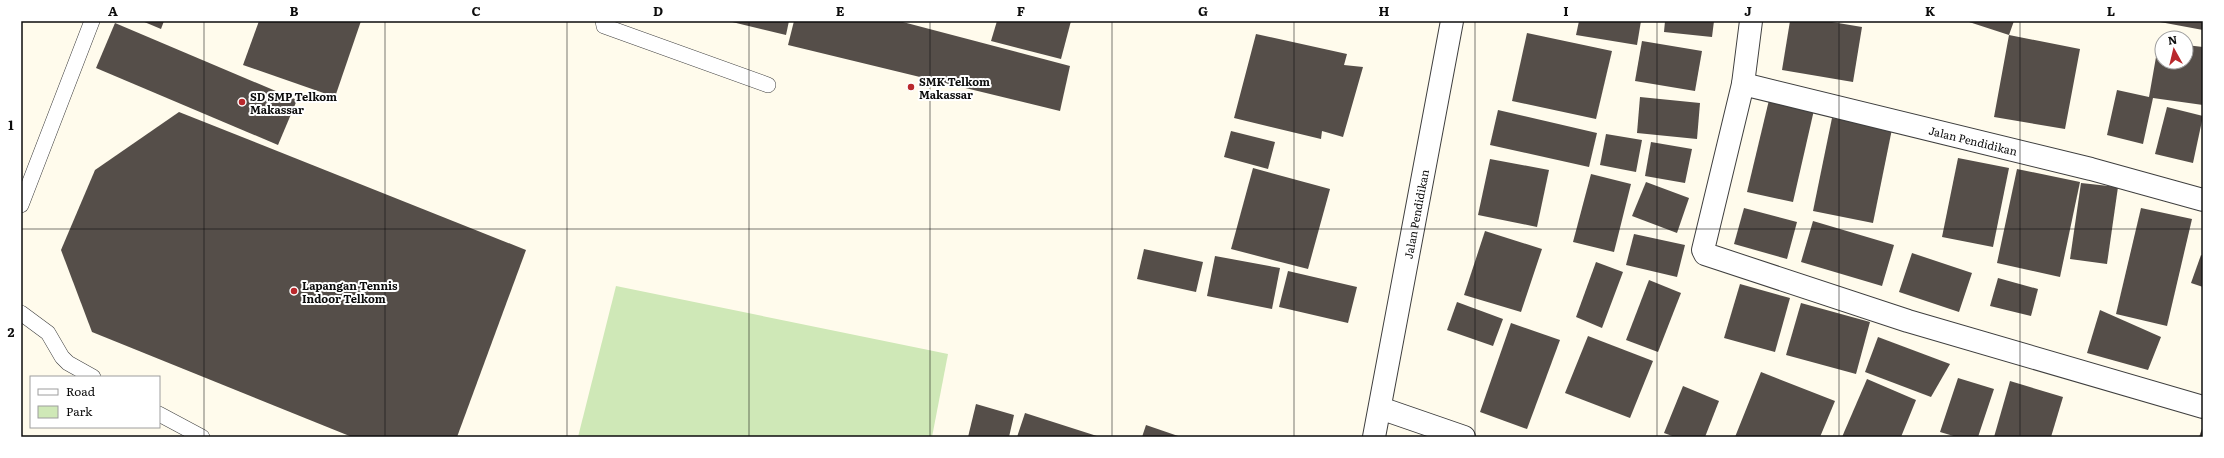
<svg xmlns="http://www.w3.org/2000/svg" width="2224" height="458" font-family="Literata,serif">
<style>
.green{fill:#cfe8b7}
.building{fill:#554e49}
.lines{fill:none;stroke-linecap:round;stroke-linejoin:round}
.lane-casing{stroke:#3f3f3f;stroke-width:16}
.street-casing{stroke:#3f3f3f;stroke-width:24}
.lane{stroke:#fff;stroke-width:15}
.street{stroke:#fff;stroke-width:22}
.grid{fill:none;stroke:#0c0c0c;stroke-width:1;stroke-opacity:0.55}
.poi-dot{fill:#b9282c;stroke:#fff;stroke-width:1.5}
.labels{text-anchor:middle;dominant-baseline:central;stroke-width:4;stroke-linejoin:round;paint-order:stroke}
.poi-label{font-size:11px;font-weight:bold;fill:#0c0c0c;stroke:#fff;text-anchor:start}
.street-label{font-size:11px;fill:#0c0c0c;stroke:#fff}
.neatline{fill:none;stroke:#0c0c0c;stroke-width:1.5}
.grid-label{font-size:13px;text-anchor:middle;font-weight:bold;fill:#0c0c0c}
</style>
<rect width="100%" height="100%" fill="#fffbec"/>
<polygon class="green" points="616,286 948,354 932,437 578,437"/>
<g class="building">
<polygon points="142,21 164,21 161,29"/>
<polygon points="259,21 361,21 335,97 243,65"/>
<polygon points="728,21 789,21 786,35"/>
<polygon points="794,21 899,21 1070,66 1060,111 788,45"/>
<polygon points="997,21 1071,21 1061,59 991,41"/>
<polygon points="1579,21 1641,21 1637,45 1576,35"/>
<polygon points="1665,21 1714,21 1712,37 1664,32"/>
<polygon points="1790,21 1826,21 1862,27 1853,82 1782,70"/>
<polygon points="1966,21 2014,21 2009,35 2080,49 2065,129 1994,117 2009,35"/>
<polygon points="2160,21 2203,21 2203,30 2160,22"/>
<polygon points="115,23 297,100 278,145 96,68"/>
<polygon points="1527,33 1612,51 1596,119 1512,101"/>
<polygon points="1256,34 1347,54 1344,65 1363,67 1343,137 1322,131 1321,139 1234,118"/>
<polygon points="2159,40 2162,41 2162,62 2186,62 2186,45 2203,47 2203,105 2153,98 2143,144 2107,135 2117,90 2149,97"/>
<polygon points="1642,41 1702,51 1695,91 1635,81"/>
<polygon points="1640,97 1700,103 1697,139 1637,133"/>
<polygon points="1769,100 1814,110 1793,202 1747,192"/>
<polygon points="2167,107 2203,116 2193,163 2155,154"/>
<polygon points="1498,110 1597,133 1589,167 1490,145"/>
<polygon points="179,112 526,250 457,437 352,437 92,332 61,250 95,170"/>
<polygon points="1832,118 1892,129 1873,223 1813,211"/>
<polygon points="1231,131 1275,142 1268,169 1224,157"/>
<polygon points="1606,134 1642,140 1636,172 1600,165"/>
<polygon points="1651,142 1692,149 1685,183 1645,176"/>
<polygon points="1958,158 2009,168 1993,247 1942,237"/>
<polygon points="1490,159 1549,170 1537,227 1478,215"/>
<polygon points="1253,168 1330,189 1308,269 1231,249"/>
<polygon points="2017,169 2080,182 2060,277 1997,263"/>
<polygon points="1591,174 1631,184 1614,252 1573,242"/>
<polygon points="1646,182 1689,198 1677,233 1632,216"/>
<polygon points="2081,183 2118,187 2107,264 2070,259"/>
<polygon points="1744,208 1797,222 1787,259 1734,244"/>
<polygon points="2141,208 2192,219 2167,326 2116,314"/>
<polygon points="1813,221 1894,245 1882,286 1801,262"/>
<polygon points="1485,231 1542,249 1521,312 1464,295"/>
<polygon points="1634,234 1685,245 1677,277 1626,265"/>
<polygon points="1144,249 1203,262 1196,292 1137,279"/>
<polygon points="1912,253 1972,273 1959,312 1899,292"/>
<polygon points="2201,255 2203,256 2203,287 2191,283"/>
<polygon points="1215,256 1280,268 1272,309 1207,296"/>
<polygon points="1596,262 1623,272 1602,328 1576,317"/>
<polygon points="1288,271 1357,287 1348,323 1279,307"/>
<polygon points="1998,278 2038,289 2031,316 1990,306"/>
<polygon points="1649,280 1681,293 1658,352 1626,340"/>
<polygon points="1740,284 1790,298 1775,352 1724,338"/>
<polygon points="1457,302 1503,319 1493,346 1447,330"/>
<polygon points="1801,303 1870,322 1856,374 1786,355"/>
<polygon points="2100,310 2161,337 2148,370 2087,353"/>
<polygon points="1511,323 1560,340 1527,429 1480,412"/>
<polygon points="1588,336 1653,361 1630,418 1565,393"/>
<polygon points="1878,337 1950,364 1931,397 1865,372"/>
<polygon points="1761,372 1835,401 1820,437 1735,437"/>
<polygon points="1958,378 1994,389 1978,437 1957,437 1940,432"/>
<polygon points="1867,379 1916,400 1901,437 1842,437"/>
<polygon points="2010,381 2063,397 2051,437 1994,437"/>
<polygon points="1683,386 1719,401 1705,437 1675,437 1664,433"/>
<polygon points="976,404 1014,415 1009,437 968,437"/>
<polygon points="1025,413 1100,437 1017,437"/>
<polygon points="1146,425 1181,437 1142,437"/>
<polygon points="2203,426 2203,437 2199,437"/>
</g>
<g class="lines">
<defs>
<g id="lane">
<polyline points="603,21 604,26 768,85"/>
<polyline points="21,205 92,21"/>
<polyline points="21,313 48,333 62,357 68,363 93,377"/>
<polyline points="159,414 202,437"/>
</g>
<g id="street">
<polyline points="1751,21 1743,84 1703,250 1705,254 1908,321 2203,407"/>
<path id="s1" d="M1743,84l348,85 112,31"/>
<polyline points="1380,408 1464,437"/>
<path id="s2" d="M1374,437l78,-416"/>
</g>
</defs>
<use href="#lane" class="lane-casing"/>
<use href="#street" class="street-casing"/>
<use href="#lane" class="lane"/>
<use href="#street" class="street"/>
</g>
<path class="grid" d="M204,21v416M385,21v416M567,21v416M749,21v416M930,21v416M1112,21v416M1294,21v416M1475,21v416M1657,21v416M1839,21v416M2020,21v416M21,229h2182"/>
<g class="poi-dot">
<circle cx="911" cy="87" r="4"/>
<circle cx="242" cy="102" r="4"/>
<circle cx="294" cy="291" r="4"/>
</g>
<g class="labels">
<g class="poi-label">
<text x="919" y="81">SMK Telkom<tspan x="919" dy="13">Makassar</tspan></text>
<text x="250" y="96">SD SMP Telkom<tspan x="250" dy="13">Makassar</tspan></text>
<text x="302" y="285">Lapangan Tennis<tspan x="302" dy="13">Indoor Telkom</tspan></text>
</g>
<g class="street-label">
<text stroke="none"><textPath href="#s1" startOffset="237">Jalan Pendidikan</textPath></text>
<text stroke="none"><textPath href="#s2" startOffset="227">Jalan Pendidikan</textPath></text>
</g>
</g>
<rect width="2224" height="458" fill="none" stroke="#ffffff" stroke-width="44"/>
<rect x="30" y="376" width="130" height="52" fill="#ffffff" stroke="#9e9e9e"/>
<rect x="38" y="389" width="20" height="6" fill="#ffffff" stroke="#9e9e9e"/>
<text x="66" y="396" font-size="12" fill="#0c0c0c">Road</text>
<rect x="38" y="406" width="20" height="12" fill="#cfe8b7" stroke="#9e9e9e"/>
<text x="66" y="416" font-size="12" fill="#0c0c0c">Park</text>
<g transform="translate(2174 50) rotate(352)"><circle r="19" fill="#ffffff" stroke="#9e9e9e"/>
<path d="M0-3L7 15L0 10L-7 15Z" fill="#b9282c"/>
<text y="-6" font-size="11" font-weight="bold" text-anchor="middle" fill="#0c0c0c">N</text>
</g>
<rect x="22" y="22" width="2180" height="414" class="neatline"/>
<g class="grid-label">
<text x="113" y="16">A</text>
<text x="294" y="16">B</text>
<text x="476" y="16">C</text>
<text x="658" y="16">D</text>
<text x="840" y="16">E</text>
<text x="1021" y="16">F</text>
<text x="1203" y="16">G</text>
<text x="1384" y="16">H</text>
<text x="1566" y="16">I</text>
<text x="1748" y="16">J</text>
<text x="1930" y="16">K</text>
<text x="2111" y="16">L</text>
<text x="11" y="130">1</text>
<text x="11" y="337">2</text>
</g>
</svg>
